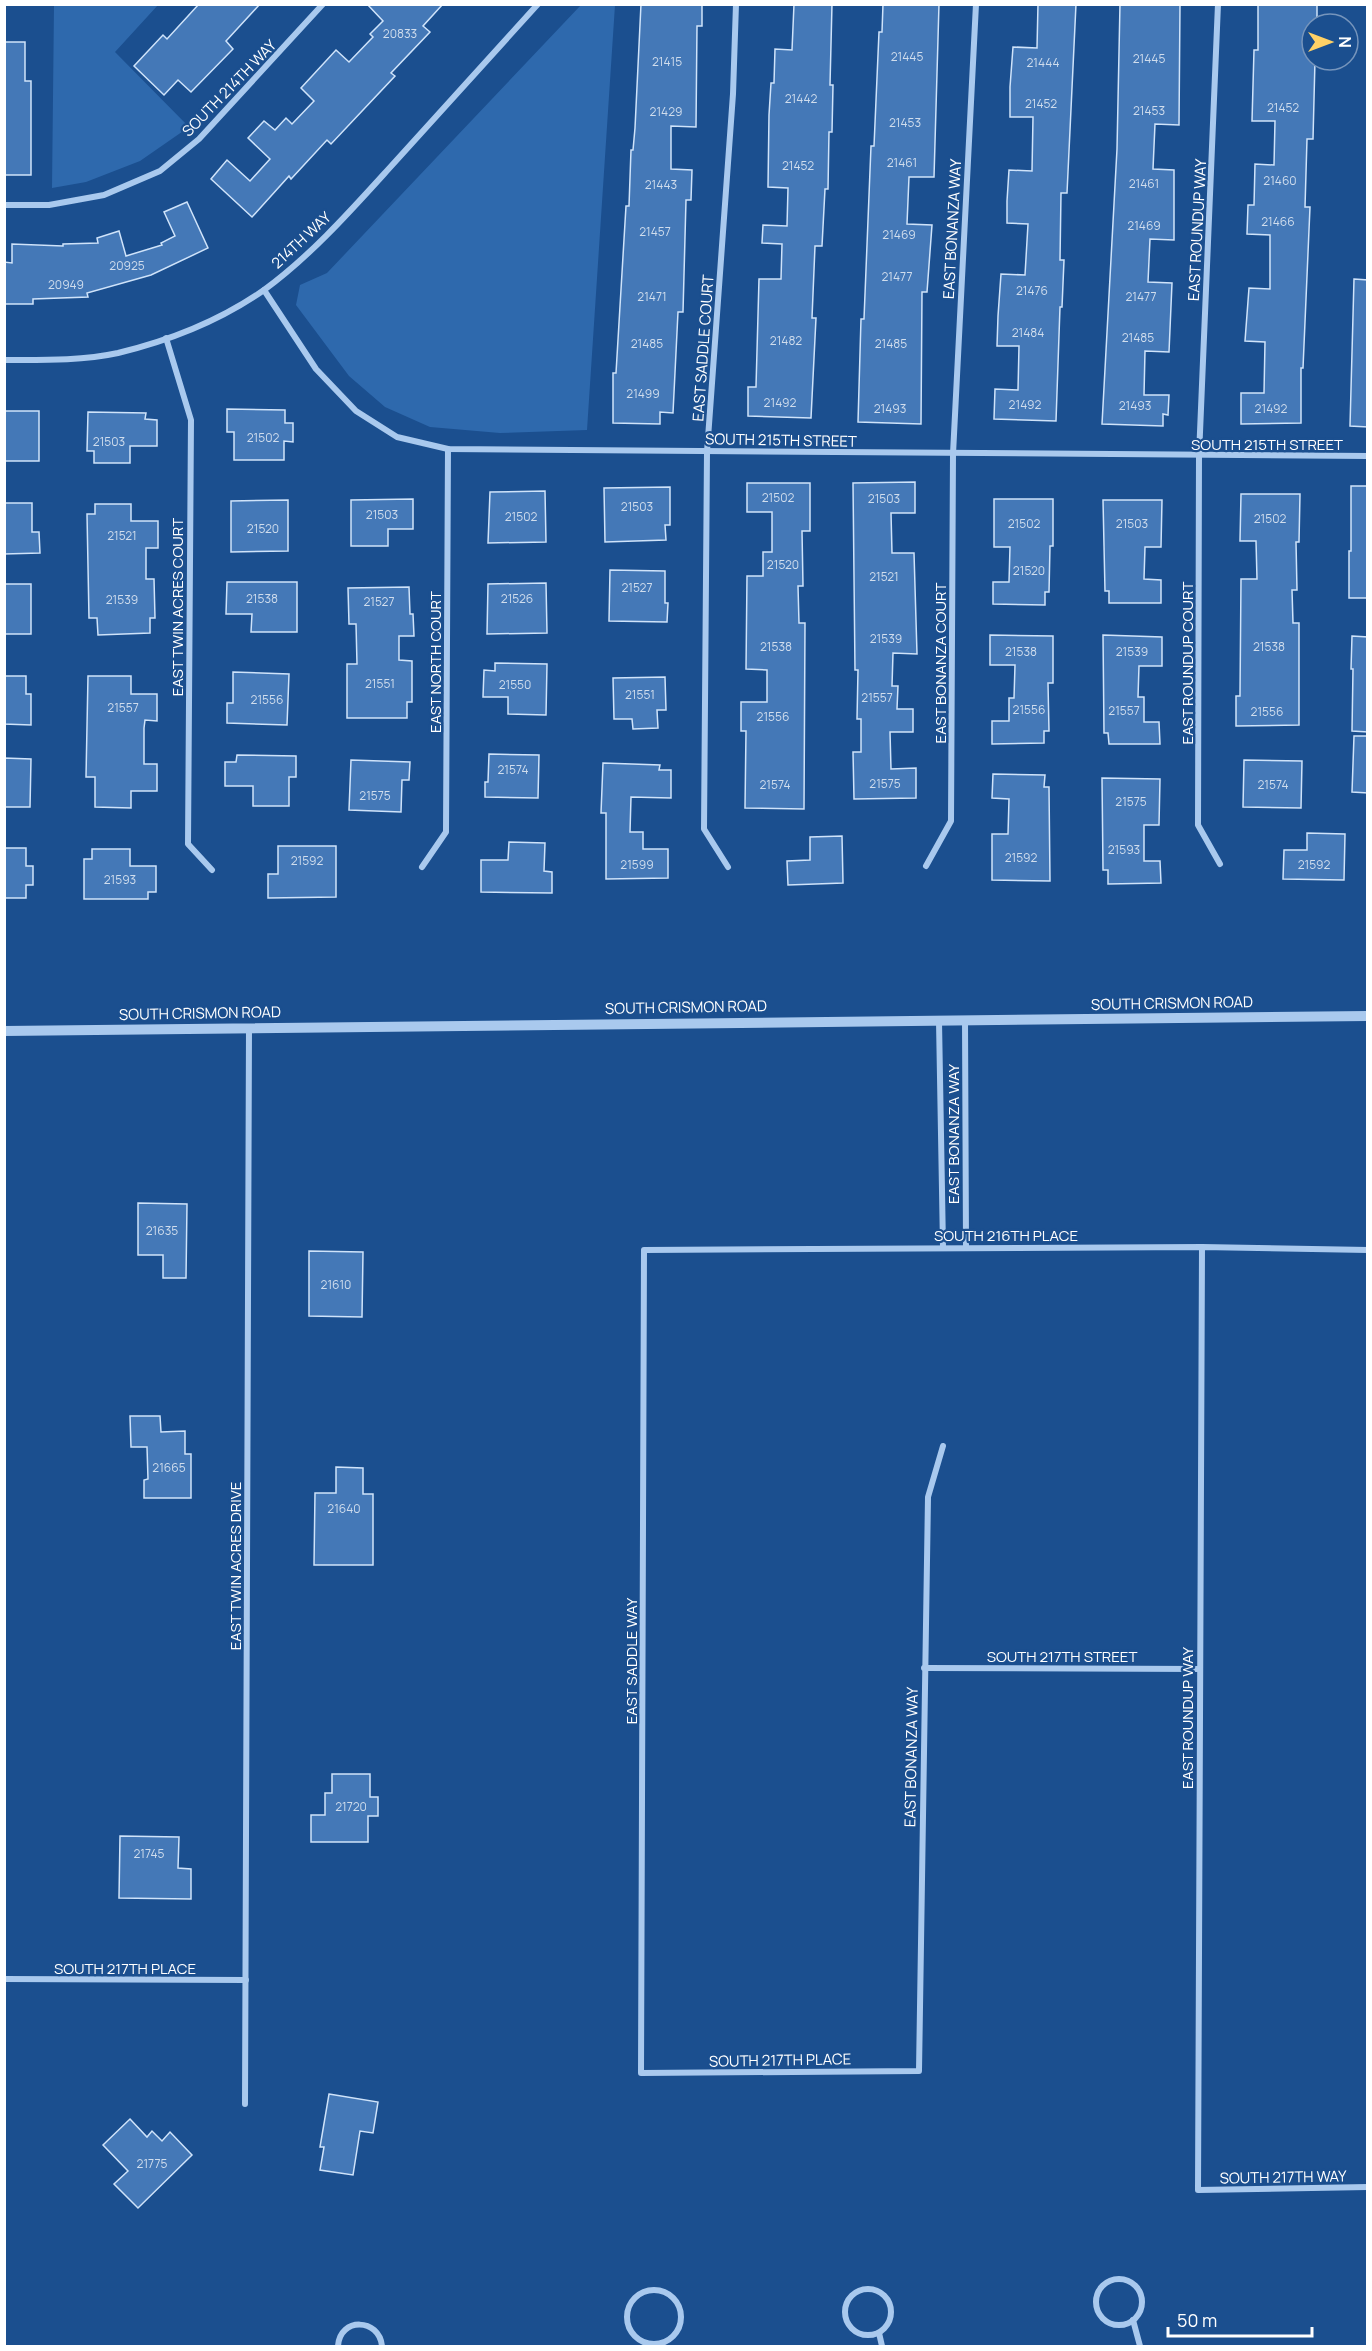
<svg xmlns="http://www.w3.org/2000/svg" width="1372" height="2351" font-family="Manrope,sans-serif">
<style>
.green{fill:#2e69ad}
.building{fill:#4478b7;stroke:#cfe3fa;stroke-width:1.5}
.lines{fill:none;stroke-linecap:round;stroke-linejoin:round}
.minor{stroke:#a9c9ee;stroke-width:6}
.tertiary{stroke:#a9c9ee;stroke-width:10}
.labels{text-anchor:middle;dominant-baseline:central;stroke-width:4.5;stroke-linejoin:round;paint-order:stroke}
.number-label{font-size:12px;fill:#d0dded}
.street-label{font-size:15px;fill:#fff;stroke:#1b4f8f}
</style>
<rect width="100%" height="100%" fill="#1b4f8f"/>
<g class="green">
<polygon points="54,5 158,5 115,52 189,127 140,161 86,182 52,188"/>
<polygon points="581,5 615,5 587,430 500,433 430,427 385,407 349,376 296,305 300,285 327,273"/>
</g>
<g class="building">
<polygon points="199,4 260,4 226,41 233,49 191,92 178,80 164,95 134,66 163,35 167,39"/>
<polygon points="367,4 443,4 423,26 430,32 391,73 395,76 331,144 327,140 291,179 289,176 252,217 211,179 227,160 250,181 270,159 248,138 264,121 275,130 286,118 292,124 314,101 301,88 336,50 349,62 373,37 370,34 383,21"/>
<polygon points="641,4 702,4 702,26 697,26 696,127 671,126 671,169 692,170 691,200 686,200 683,312 678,312 673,413 660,412 660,424 613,423 613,373 616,373 626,206 629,206 631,150 633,150 635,128"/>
<polygon points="794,4 832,4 830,85 833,85 832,132 829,132 828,189 825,189 822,246 815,246 812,318 816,318 811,418 748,416 748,387 756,387 759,279 781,279 782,244 762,243 763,225 787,226 788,188 768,187 769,115 771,83 774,83 775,49 792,50"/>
<polygon points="883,4 939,4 934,177 909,177 907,224 932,225 927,292 922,292 921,424 858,422 861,319 864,319 871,146 874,146 879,32 882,32"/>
<polygon points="1038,4 1076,4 1067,193 1061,193 1060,260 1064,260 1062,307 1060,307 1056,421 994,419 995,389 1018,390 1019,346 997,346 998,316 1001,274 1025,275 1028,224 1007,223 1007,201 1009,170 1032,171 1033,117 1010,117 1010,87 1013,47 1037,48"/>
<polygon points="1120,4 1180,4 1179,125 1155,124 1153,169 1174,170 1174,240 1150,239 1148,282 1172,283 1169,352 1145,351 1144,395 1169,395 1168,415 1163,414 1163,426 1102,424 1117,149"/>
<polygon points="1258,4 1317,4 1317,24 1312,24 1312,60 1315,60 1313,139 1307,139 1305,207 1310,207 1303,368 1301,368 1301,423 1241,424 1241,393 1264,393 1265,342 1245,341 1249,288 1270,289 1270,235 1247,234 1248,205 1254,205 1255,164 1274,165 1275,121 1252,121 1254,50 1258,50"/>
<polygon points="4,42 25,42 25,81 31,81 31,175 4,175"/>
<polygon points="187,202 208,248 151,275 87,293 88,297 33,299 33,304 4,304 4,262 12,263 12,244 63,246 63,244 98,243 97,238 119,231 126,256 162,245 161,243 175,236 164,212"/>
<polygon points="1354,279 1368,280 1368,427 1350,426"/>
<polygon points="227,409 285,410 285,423 293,423 293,442 284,441 284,460 234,460 234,432 227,432"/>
<rect x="4" y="411" width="35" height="50"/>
<polygon points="88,412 146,413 145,419 157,420 157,446 130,446 130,463 94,463 94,451 87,451"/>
<polygon points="915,482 915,513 891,513 892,553 914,553 917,654 893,653 892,686 898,686 897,709 913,709 913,732 890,732 891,769 916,768 916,798 854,799 853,752 861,752 861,719 857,719 858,670 855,670 853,483"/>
<polygon points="747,483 810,483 810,531 802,531 803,586 798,586 799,623 805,623 804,809 745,808 746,731 741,731 741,702 767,702 767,670 746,669 747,576 763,576 763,552 772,552 772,512 747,512"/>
<polygon points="1351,486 1368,486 1368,598 1349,598 1349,551 1351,551"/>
<polygon points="670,487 670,525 665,525 666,540 605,542 604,488"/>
<polygon points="545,491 546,542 488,543 490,492"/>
<polygon points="1241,494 1300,494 1299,542 1296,542 1297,590 1292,590 1293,623 1299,623 1299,725 1236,726 1236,696 1240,696 1241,579 1257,579 1256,541 1240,541"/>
<polygon points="413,499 413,529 388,529 388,546 351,546 351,500"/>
<polygon points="994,499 1053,499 1053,546 1050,546 1049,592 1045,592 1045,605 993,604 993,582 1009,582 1010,547 994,547"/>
<polygon points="288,500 288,551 231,552 231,501"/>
<polygon points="1103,500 1162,500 1161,547 1145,547 1144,579 1161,580 1161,603 1109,603 1109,591 1105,591"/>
<polygon points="4,503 32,503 32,532 39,532 40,553 4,554"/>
<polygon points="95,504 131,504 131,521 158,521 158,548 146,548 146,579 154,579 155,618 150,618 150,633 98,635 97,618 89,618 87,514 95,514"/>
<polygon points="610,570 665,571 665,603 668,603 667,622 609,621"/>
<polygon points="227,582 297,582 297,632 251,632 252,614 226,614"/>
<polygon points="546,583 547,633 487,634 488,584"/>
<rect x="4" y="584" width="27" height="50"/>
<polygon points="409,587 410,614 413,614 414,636 399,636 399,660 412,661 412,702 407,702 407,718 347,718 347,664 357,664 356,624 349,624 348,588"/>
<polygon points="990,635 1053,636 1053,683 1048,683 1049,731 1044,731 1044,743 992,744 992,721 1009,721 1009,698 1014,698 1015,665 990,665"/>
<polygon points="1103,635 1162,637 1162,666 1139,666 1138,697 1144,697 1144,722 1159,722 1160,744 1109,744 1108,733 1104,733"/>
<polygon points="1352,636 1368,637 1368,732 1352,731 1353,669 1351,669"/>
<polygon points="495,663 547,664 546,715 508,714 508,697 483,697 484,670 495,671"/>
<polygon points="233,672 289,674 287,725 227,723 227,703 233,703"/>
<polygon points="4,676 26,676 26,694 31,694 31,725 4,724"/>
<polygon points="88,676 131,676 131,694 157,694 157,721 145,720 144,728 144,764 157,764 157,791 131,791 131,808 95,807 95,777 86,777"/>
<polygon points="665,677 666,710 657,710 658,728 633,729 632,719 614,719 613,678"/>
<polygon points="1354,736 1368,736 1368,793 1352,792"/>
<polygon points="489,754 539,755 538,798 485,797 485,782 488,782"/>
<polygon points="237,755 296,756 296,777 289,777 289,806 253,806 253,786 225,786 225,762 236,762"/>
<polygon points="4,758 31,759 30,807 4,807"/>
<polygon points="351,760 410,762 409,780 402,780 401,812 349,810"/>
<polygon points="1244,760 1302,761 1301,808 1243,807"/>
<polygon points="603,763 660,765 659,770 671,770 671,798 631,797 630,832 643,832 643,849 668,849 668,878 606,879 606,813 601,813"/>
<polygon points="993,774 1045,775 1044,787 1049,787 1050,881 992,880 992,834 1008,834 1009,799 992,798"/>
<polygon points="1102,778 1160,779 1159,825 1144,825 1144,861 1160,861 1161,883 1108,884 1108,870 1103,870"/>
<polygon points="1307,833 1345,834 1344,880 1283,879 1284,850 1307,850"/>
<polygon points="842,836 843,883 788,885 787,861 810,860 810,837"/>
<polygon points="509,842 545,843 544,871 552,872 552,893 481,892 481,860 508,860"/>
<polygon points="278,846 336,846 336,897 268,898 268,874 278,874"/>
<polygon points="4,848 26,848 26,866 33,866 33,885 26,885 26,898 4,898"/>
<polygon points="92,849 130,849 130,866 156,866 156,892 148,892 148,899 84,899 84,859 92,859"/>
<polygon points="138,1203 187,1204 186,1278 163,1278 163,1255 138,1255"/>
<polygon points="309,1251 363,1252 362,1317 309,1316"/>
<polygon points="130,1416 160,1416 161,1432 185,1431 185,1454 191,1454 191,1498 144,1498 144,1480 148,1479 147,1447 131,1447"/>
<polygon points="336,1467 363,1468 363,1494 373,1494 373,1565 314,1565 315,1493 336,1493"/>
<polygon points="332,1774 370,1774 370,1797 378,1797 378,1816 368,1816 368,1842 311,1842 311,1815 325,1815 325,1793 332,1793"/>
<polygon points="120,1836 179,1837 178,1868 191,1869 191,1899 119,1898"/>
<polygon points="329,2094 378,2102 373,2133 360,2131 353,2175 320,2170 324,2147 320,2147"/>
<polygon points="130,2119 147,2137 152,2131 162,2141 170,2132 192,2155 138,2208 114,2184 128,2171 103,2145"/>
</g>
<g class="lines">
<g class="minor">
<polyline points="1218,4 1199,456 1198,825 1220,864"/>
<polyline points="4,205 49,205 104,195 160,171 199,139 323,4"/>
<polyline points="264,290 316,369 356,411 397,437 448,449 1368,456"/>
<polyline points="166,338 191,420 188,844 212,870"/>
<path d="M4,360c38,0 77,1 114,-7 50,-12 103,-33 146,-63 48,-35 90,-83 130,-127 48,-53 96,-106 144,-159"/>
<polyline points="926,866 951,821 953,454 976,4"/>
<polyline points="422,867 446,832 448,449"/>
<polyline points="728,867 704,829 707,452 733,94 736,4"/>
<polyline points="965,1020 966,1247"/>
<polyline points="939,1021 943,1247"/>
<polyline points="1202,1247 1198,2190 1368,2187"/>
<polyline points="943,1446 928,1497 919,2071 641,2073 644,1250 1202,1247 1368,1250"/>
<polyline points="924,1668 1199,1669"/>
<polyline points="4,1979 246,1980"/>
<polyline points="245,2104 249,1028"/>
<circle cx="1119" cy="2302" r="23"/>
<circle cx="868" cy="2312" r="23"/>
<circle cx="654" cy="2317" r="27"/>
<polyline points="1133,2320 1140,2346"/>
<polyline points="879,2333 882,2346"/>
<path d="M338,2346c2,-29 41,-28 44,0"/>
</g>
<polyline class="tertiary" points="4,1031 1368,1016"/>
</g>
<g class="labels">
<g class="number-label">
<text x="400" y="33">20833</text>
<text x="907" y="56">21445</text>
<text x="1149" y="58">21445</text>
<text x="667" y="61">21415</text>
<text x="1043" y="62">21444</text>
<text x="801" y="98">21442</text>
<text x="1041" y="103">21452</text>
<text x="1283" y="107">21452</text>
<text x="1149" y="110">21453</text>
<text x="666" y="111">21429</text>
<text x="905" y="122">21453</text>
<text x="902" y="162">21461</text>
<text x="798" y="165">21452</text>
<text x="1280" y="180">21460</text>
<text x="1144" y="183">21461</text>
<text x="661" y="184">21443</text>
<text x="1278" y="221">21466</text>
<text x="1144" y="225">21469</text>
<text x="655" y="231">21457</text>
<text x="899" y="234">21469</text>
<text x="127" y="265">20925</text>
<text x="897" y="276">21477</text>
<text x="66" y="284">20949</text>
<text x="1032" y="290">21476</text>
<text x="652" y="296">21471</text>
<text x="1141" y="296">21477</text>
<text x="1028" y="332">21484</text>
<text x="1138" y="337">21485</text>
<text x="786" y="340">21482</text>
<text x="647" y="343">21485</text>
<text x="891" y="343">21485</text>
<text x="643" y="393">21499</text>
<text x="780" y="402">21492</text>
<text x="1025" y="404">21492</text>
<text x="1135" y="405">21493</text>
<text x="890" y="408">21493</text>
<text x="1271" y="408">21492</text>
<text x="263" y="437">21502</text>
<text x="109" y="441">21503</text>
<text x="778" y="497">21502</text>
<text x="884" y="498">21503</text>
<text x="637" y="506">21503</text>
<text x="382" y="514">21503</text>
<text x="521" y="516">21502</text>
<text x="1270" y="518">21502</text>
<text x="1024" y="523">21502</text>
<text x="1132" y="523">21503</text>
<text x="263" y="528">21520</text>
<text x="122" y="535">21521</text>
<text x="783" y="564">21520</text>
<text x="1029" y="570">21520</text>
<text x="884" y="576">21521</text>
<text x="637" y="587">21527</text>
<text x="262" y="598">21538</text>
<text x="517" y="598">21526</text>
<text x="122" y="599">21539</text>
<text x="379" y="601">21527</text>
<text x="886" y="638">21539</text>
<text x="776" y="646">21538</text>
<text x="1269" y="646">21538</text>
<text x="1021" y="651">21538</text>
<text x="1132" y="651">21539</text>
<text x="380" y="683">21551</text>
<text x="515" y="684">21550</text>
<text x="640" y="694">21551</text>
<text x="877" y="697">21557</text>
<text x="267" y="699">21556</text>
<text x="123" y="707">21557</text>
<text x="1029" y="709">21556</text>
<text x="1124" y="710">21557</text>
<text x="1267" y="711">21556</text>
<text x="773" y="716">21556</text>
<text x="513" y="769">21574</text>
<text x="885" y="783">21575</text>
<text x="775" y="784">21574</text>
<text x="1273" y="784">21574</text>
<text x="375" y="795">21575</text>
<text x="1131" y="801">21575</text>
<text x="1124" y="849">21593</text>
<text x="1021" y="857">21592</text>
<text x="307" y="860">21592</text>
<text x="637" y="864">21599</text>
<text x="1314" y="864">21592</text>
<text x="120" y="879">21593</text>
<text x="162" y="1230">21635</text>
<text x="336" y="1284">21610</text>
<text x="169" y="1467">21665</text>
<text x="344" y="1508">21640</text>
<text x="351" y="1806">21720</text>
<text x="149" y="1853">21745</text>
<text x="152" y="2163">21775</text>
</g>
<g class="street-label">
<text transform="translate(229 88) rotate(-46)">SOUTH 214TH WAY</text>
<text transform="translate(952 229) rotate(-87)">EAST BONANZA WAY</text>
<text transform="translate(1197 230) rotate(-87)">EAST ROUNDUP WAY</text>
<text transform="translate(301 240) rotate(-43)">214TH WAY</text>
<text transform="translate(703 348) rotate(-86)">EAST SADDLE COURT</text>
<text transform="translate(781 440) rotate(1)">SOUTH 215TH STREET</text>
<text x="1267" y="444">SOUTH 215TH STREET</text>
<text transform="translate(177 607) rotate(-90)">EAST TWIN ACRES COURT</text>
<text transform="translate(435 662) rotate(-90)">EAST NORTH COURT</text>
<text transform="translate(940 663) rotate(-90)">EAST BONANZA COURT</text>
<text transform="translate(1187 663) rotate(-90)">EAST ROUNDUP COURT</text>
<text transform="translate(1172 1003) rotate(-1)">SOUTH CRISMON ROAD</text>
<text transform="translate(686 1007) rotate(-1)">SOUTH CRISMON ROAD</text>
<text transform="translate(200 1013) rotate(-1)">SOUTH CRISMON ROAD</text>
<text transform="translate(953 1134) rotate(-90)">EAST BONANZA WAY</text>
<text x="1006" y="1235">SOUTH 216TH PLACE</text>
<text transform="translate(235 1566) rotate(-90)">EAST TWIN ACRES DRIVE</text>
<text x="1062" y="1656">SOUTH 217TH STREET</text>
<text transform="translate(631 1661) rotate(-90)">EAST SADDLE WAY</text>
<text transform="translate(1187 1718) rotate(-90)">EAST ROUNDUP WAY</text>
<text transform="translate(911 1757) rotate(-89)">EAST BONANZA WAY</text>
<text x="125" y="1968">SOUTH 217TH PLACE</text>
<text transform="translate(780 2060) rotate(-1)">SOUTH 217TH PLACE</text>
<text transform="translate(1283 2177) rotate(-1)">SOUTH 217TH WAY</text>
</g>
</g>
<rect width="1372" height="2351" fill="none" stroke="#ffffff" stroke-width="12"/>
<g transform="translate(1330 42) rotate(90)"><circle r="28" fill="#1b4f8f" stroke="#7695bc" stroke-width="1.5"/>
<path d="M0-4.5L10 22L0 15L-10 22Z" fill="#ffd166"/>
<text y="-9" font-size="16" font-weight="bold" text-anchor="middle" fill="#ffffff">N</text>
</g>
<path d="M1168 2327v9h144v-9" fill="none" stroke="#ffffff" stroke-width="3"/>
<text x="1177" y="2327" font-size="18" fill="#ffffff" stroke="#1b4f8f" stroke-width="4.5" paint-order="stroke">50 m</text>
</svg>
